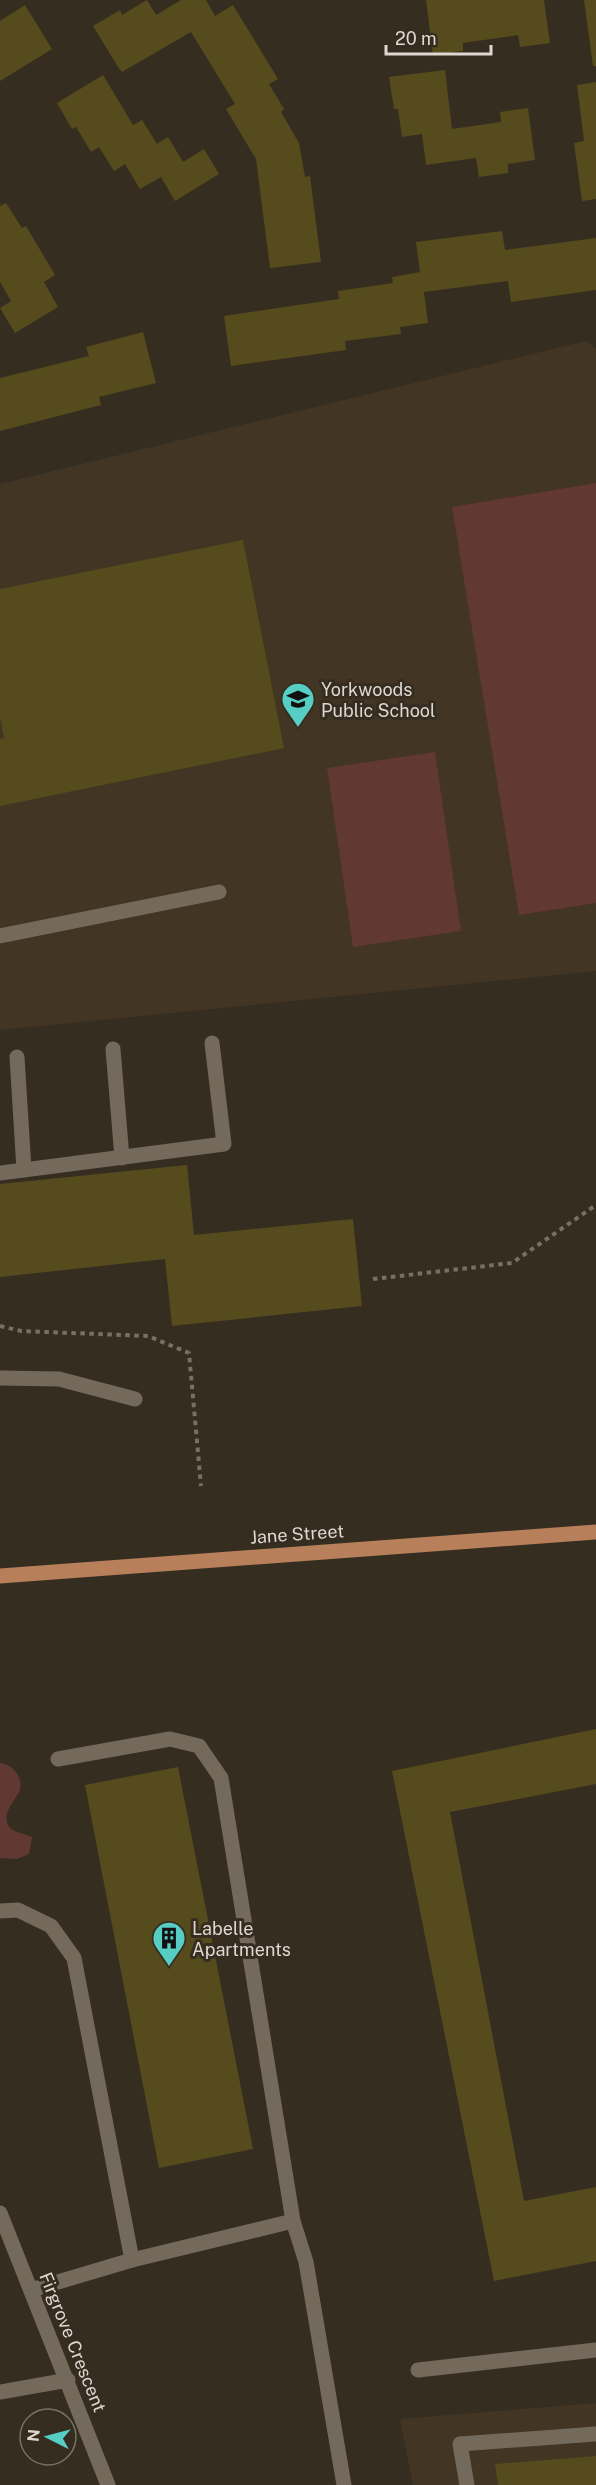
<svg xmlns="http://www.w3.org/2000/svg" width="596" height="2485" font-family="'Public Sans',sans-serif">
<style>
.built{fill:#423523}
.green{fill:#613832}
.building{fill:#554b1c}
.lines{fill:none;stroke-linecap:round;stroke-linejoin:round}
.path{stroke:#787066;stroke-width:4;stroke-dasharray:4.5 4.5;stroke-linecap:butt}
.minor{stroke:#746a5c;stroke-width:15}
.major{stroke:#b7805b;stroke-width:15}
.labels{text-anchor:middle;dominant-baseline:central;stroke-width:6;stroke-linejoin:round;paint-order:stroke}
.poi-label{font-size:18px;fill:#ded8d1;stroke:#362d21;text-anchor:start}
.street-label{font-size:18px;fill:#ded8d1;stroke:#362d21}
</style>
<rect width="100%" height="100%" fill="#362d21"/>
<g class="built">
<polygon points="586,341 596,349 596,971 0,1030 0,484"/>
<polygon points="596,2403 596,2485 413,2485 400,2419"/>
</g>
<g class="green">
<polygon points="596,483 596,903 519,915 452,507"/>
<polygon points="435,752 461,931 353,947 327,768"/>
<path d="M0,1763c14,1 26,18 18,31 -5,9 -18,22 -8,34 4,4 16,6 22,9l-3,17 -12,5 -17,-1z"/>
</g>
<g class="building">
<polygon points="147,0 156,15 181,0 206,0 215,16 233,5 278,79 269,84 284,109 281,112 299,143 305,177 310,176 321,262 270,268 256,159 226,109 235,104 191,32 122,72 118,67 93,26 120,10 122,15"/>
<polygon points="426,0 544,0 550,43 520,47 518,35 463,43 463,51 433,55"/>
<polygon points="584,0 596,0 596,66 593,66"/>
<polygon points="25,5 52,49 0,81 0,21"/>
<polygon points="445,70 452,129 501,122 500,112 528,108 535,160 508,164 508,173 479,177 476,158 426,165 422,134 402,137 398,109 394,109 389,77"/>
<polygon points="103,75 133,125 142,120 157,144 168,137 183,162 204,149 219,174 175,201 161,177 140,189 125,164 114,171 99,147 91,152 76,127 72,129 57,103"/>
<polygon points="596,82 596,199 582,201 574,143 584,141 577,85"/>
<polygon points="6,203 22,228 26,226 55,275 44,282 58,307 15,333 0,308 11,301 0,282 0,206"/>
<polygon points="502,231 505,250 596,238 596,290 511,302 508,281 424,292 428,323 400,327 401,334 345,341 346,350 231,366 224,316 339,299 338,291 393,283 392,277 420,272 416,242"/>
<polygon points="143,332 156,383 99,397 101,405 0,431 0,378 89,356 86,347"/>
<polygon points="243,540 284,748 0,806 0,739 4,738 0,717 0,589"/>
<polygon points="187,1165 194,1235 353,1219 362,1306 172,1326 165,1259 0,1277 0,1184"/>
<polygon points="596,1729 596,1784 450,1812 524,2201 596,2187 596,2261 494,2281 392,1771"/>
<polygon points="178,1767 253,2149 159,2168 85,1785"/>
<polygon points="596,2456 596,2485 498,2485 495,2464"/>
</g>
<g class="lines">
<g class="path">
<polyline points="373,1279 512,1263 596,1205"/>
<polyline points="0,1326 21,1331 148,1336 189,1353 201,1486"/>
</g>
<g class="minor">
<polyline points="0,936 219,892"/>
<polyline points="113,1049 122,1158"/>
<polyline points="17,1057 24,1170"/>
<polyline points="0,1173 224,1144 212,1043"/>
<polyline points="0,1378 59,1379 135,1399"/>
<polyline points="0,1911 18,1910 51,1926 74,1958 132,2260"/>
<polyline points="0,2213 108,2485"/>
<polyline points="293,2221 306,2262 344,2485"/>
<polyline points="31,2290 132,2260 293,2221 221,1778 199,1746 170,1739 58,1759"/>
<polyline points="418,2370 596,2350"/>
<polyline points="0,2392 68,2380"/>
<polyline points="467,2485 460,2444 596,2434"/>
</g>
<polyline class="major" points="0,1576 596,1532"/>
</g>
<defs>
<symbol id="school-pin" viewBox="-11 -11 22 30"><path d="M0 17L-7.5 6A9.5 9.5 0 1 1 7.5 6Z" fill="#56cec4" stroke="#362d21"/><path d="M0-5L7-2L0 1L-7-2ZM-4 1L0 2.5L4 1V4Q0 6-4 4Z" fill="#111"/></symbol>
<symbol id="building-pin" viewBox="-11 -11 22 30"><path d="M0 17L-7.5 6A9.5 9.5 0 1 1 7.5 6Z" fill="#56cec4" stroke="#362d21"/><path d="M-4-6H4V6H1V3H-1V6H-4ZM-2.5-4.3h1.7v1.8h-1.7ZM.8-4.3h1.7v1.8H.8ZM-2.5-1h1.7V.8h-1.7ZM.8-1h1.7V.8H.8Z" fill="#111"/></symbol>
</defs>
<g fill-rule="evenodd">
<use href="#school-pin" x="279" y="680" width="38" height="52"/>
<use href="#building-pin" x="150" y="1919" width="38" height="52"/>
</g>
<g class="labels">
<g class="poi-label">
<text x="321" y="689">Yorkwoods<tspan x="321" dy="21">Public School</tspan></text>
<text x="192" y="1928">Labelle<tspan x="192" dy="21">Apartments</tspan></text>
</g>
<g class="street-label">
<text transform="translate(297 1534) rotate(-4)">Jane Street</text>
<text transform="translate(73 2342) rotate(68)">Firgrove Crescent</text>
</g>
</g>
<g transform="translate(48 2437) rotate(276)"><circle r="28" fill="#362d21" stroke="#797167" stroke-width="1.5"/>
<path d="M0-4.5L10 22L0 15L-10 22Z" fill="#56cec4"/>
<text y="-9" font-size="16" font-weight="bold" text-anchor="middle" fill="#ded8d1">N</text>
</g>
<path d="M386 45v9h105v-9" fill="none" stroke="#ded8d1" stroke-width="3"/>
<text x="395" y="45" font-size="18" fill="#ded8d1" stroke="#362d21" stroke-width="4.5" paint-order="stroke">20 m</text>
</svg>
